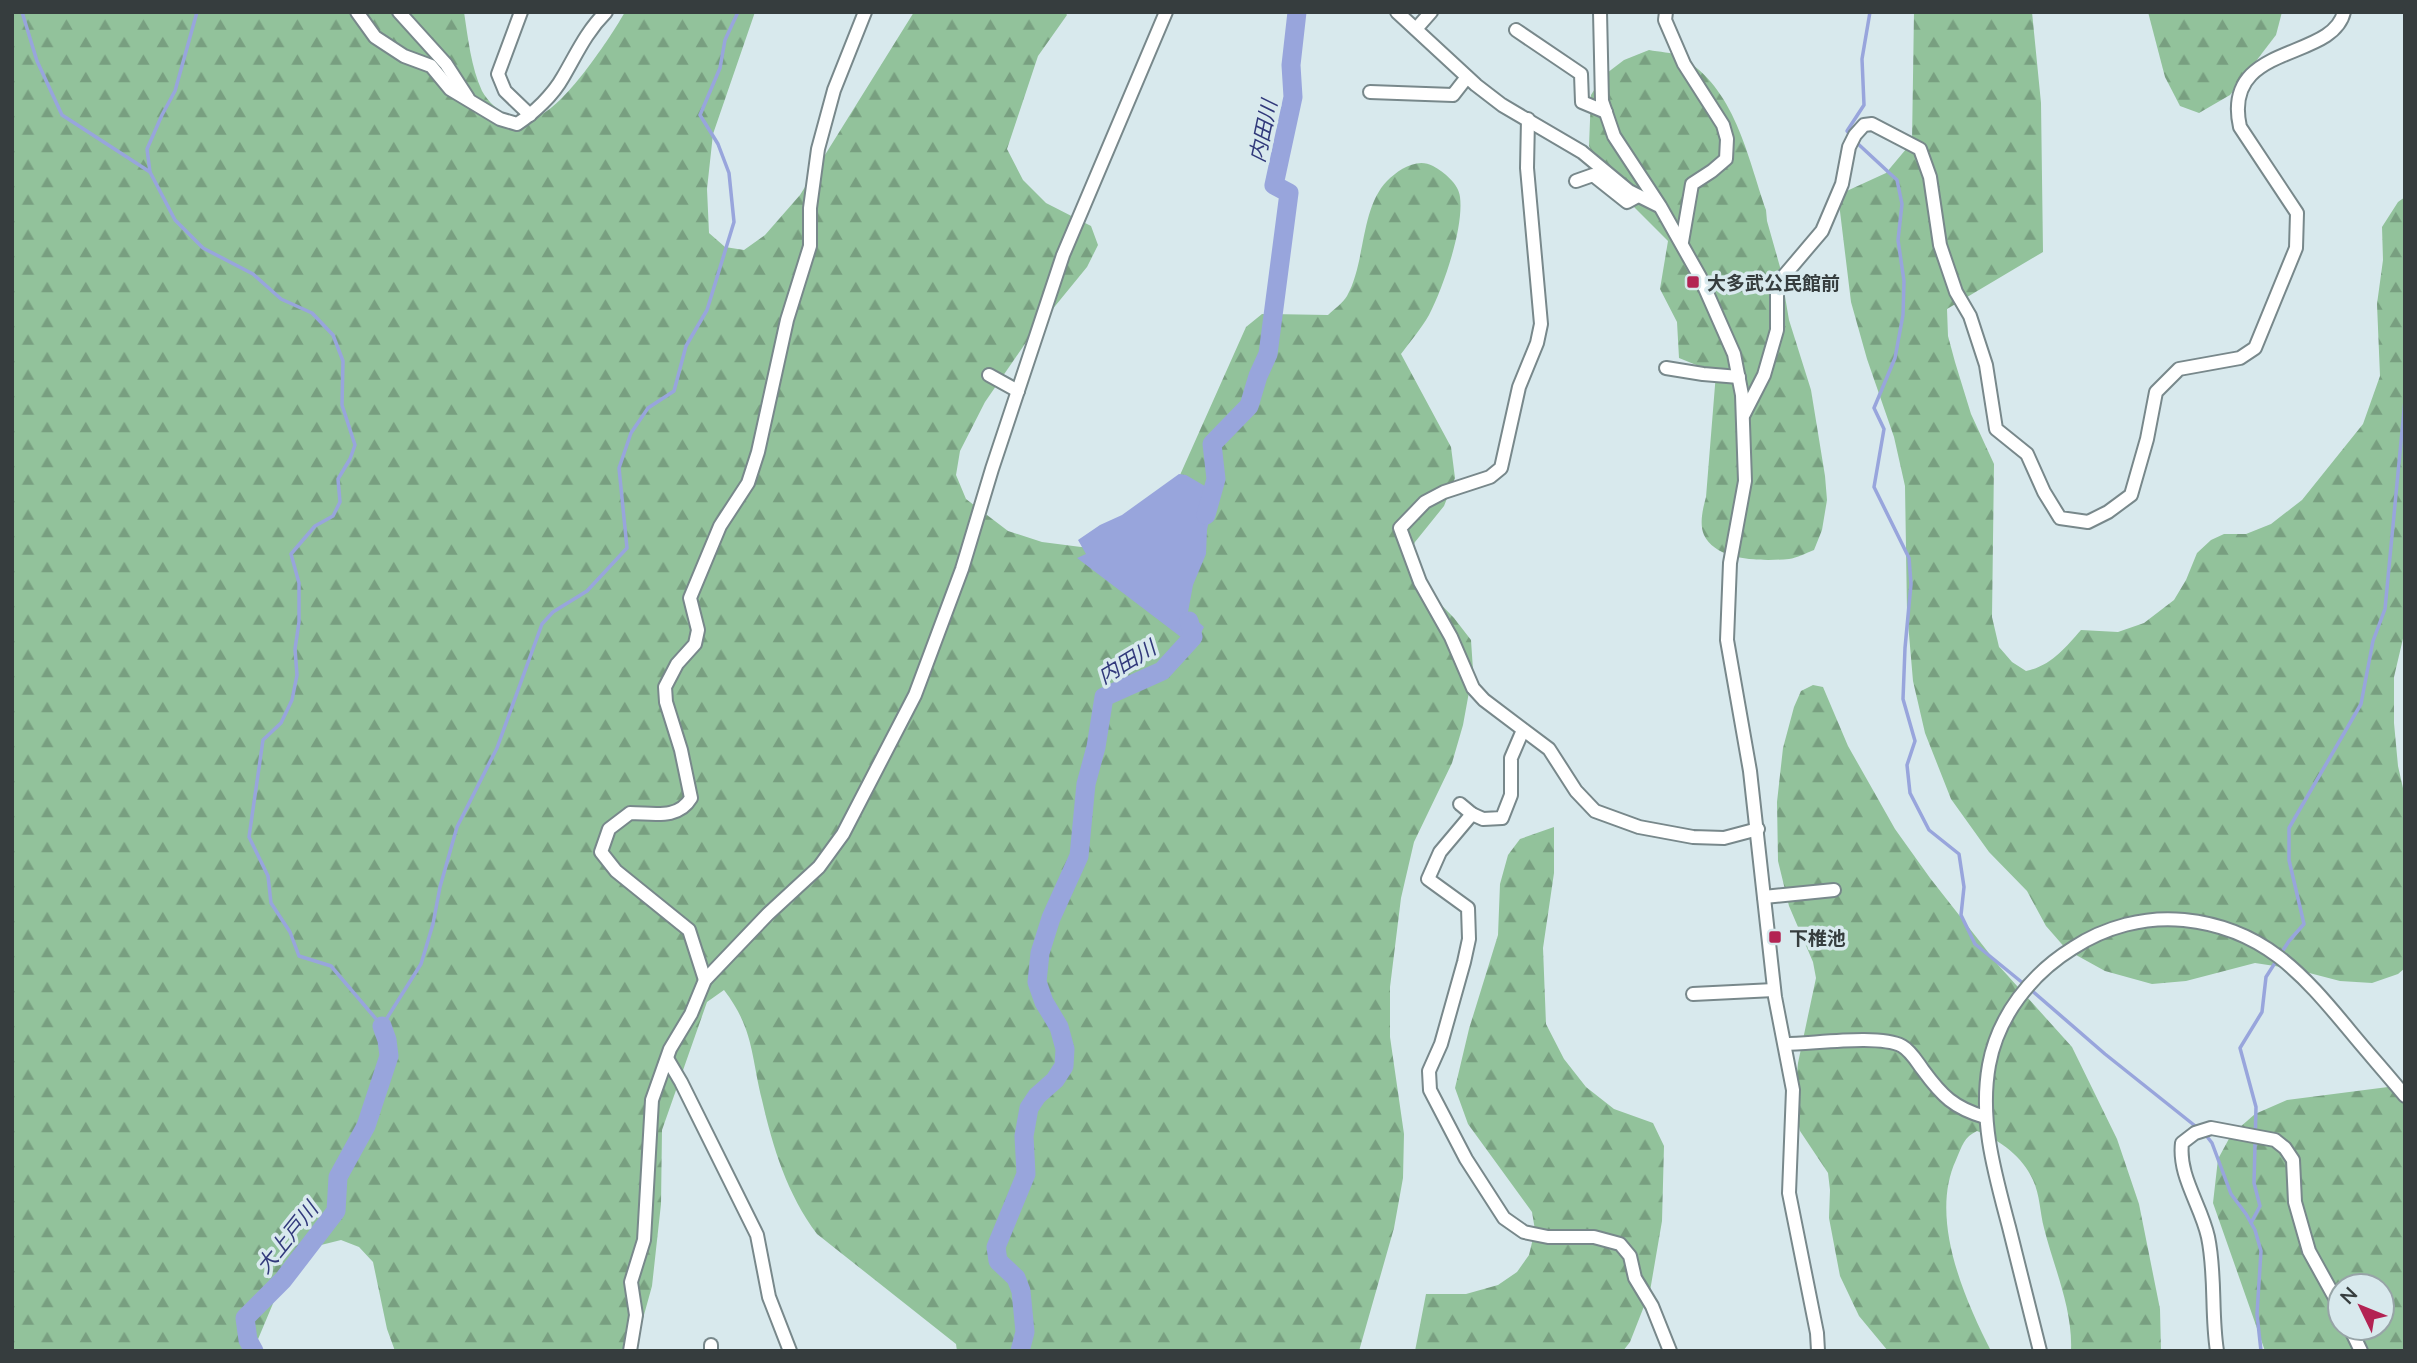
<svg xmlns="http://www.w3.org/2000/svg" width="2417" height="1363" font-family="Lato,'Noto Sans JP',sans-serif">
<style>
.forest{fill:url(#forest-firs);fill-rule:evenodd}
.water{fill:#98a5dc}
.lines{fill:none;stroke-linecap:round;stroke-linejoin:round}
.stream{stroke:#98a5dc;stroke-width:3.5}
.river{stroke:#98a5dc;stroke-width:19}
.minor-casing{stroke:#78888b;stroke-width:16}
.minor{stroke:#fff;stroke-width:12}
.poi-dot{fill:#b32353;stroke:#d8e9ed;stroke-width:2.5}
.labels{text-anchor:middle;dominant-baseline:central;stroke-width:7;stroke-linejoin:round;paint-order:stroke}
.poi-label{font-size:19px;font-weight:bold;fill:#363d3e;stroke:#d8e9ed;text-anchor:start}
.water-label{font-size:21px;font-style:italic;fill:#31397b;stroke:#d8e9ed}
</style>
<defs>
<pattern id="forest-firs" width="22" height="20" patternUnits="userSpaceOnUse" patternTransform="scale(1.75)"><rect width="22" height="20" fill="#92c29b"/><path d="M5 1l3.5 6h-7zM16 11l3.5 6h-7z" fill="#789f80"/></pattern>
</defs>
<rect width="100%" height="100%" fill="#d8e9ed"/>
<g class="forest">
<path d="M12,12h452c4,26 7,55 18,79 11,20 36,34 58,24 27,-12 70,-77 85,-103h130l-42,122 -6,55 2,44 16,14 19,3 21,-15 35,-40 114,-183h151l2,3 -29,41 -31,93 16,31 23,23 45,23 7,19 -11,22 -58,71 -44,64 -25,49 -4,24 10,24 42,32 34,11 39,5 29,-3 70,-69 66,-148 16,-13 66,1c6,-6 15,-12 19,-19 19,-34 13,-87 40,-115 11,-11 30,-24 46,-15 11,6 26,18 27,31 4,31 -17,91 -31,118 -8,14 -19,27 -28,39l50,93 4,31 -11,28 -29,36 -7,17 19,31 27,28 17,22 2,30 -10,55 -11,38 -38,79 -13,56 -11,89v50l14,97 -1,44 -9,50 -35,123h-402l-1,-7 -139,-110c-30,-40 -44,-86 -55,-134 -11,-44 -8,-71 -38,-110l-17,12 -45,128 -1,74 -9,82 -18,65h-239l-8,-22 -14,-67 -14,-15 -18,-7 -20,5 -26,21 -18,28 -24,57h-241z"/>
<path d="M1914,12h118l9,91 2,149 -96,57 1,27 7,26 16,52 23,50 -2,153 7,30 13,15 14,9c25,-5 39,-23 55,-41l37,2 26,-9 30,-23 12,-20 11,-27 14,-13 13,-6h22l25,-10 31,-24 61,-76 17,-48 -3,-72 6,-44 -1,-33 16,-25 7,-5v433l-11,47v46l4,43 7,31v171l-7,6 -26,9 -32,-2 -46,-12 -39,-6 -69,18 -34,3 -47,-13 -38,-21 -21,-24 -19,-35 -38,-39 -38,-53 -26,-66 -12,-52 -6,-70 -2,-125 -11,-49 -27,-78 -16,-57 -13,-107 48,-22 26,-31z"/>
<polygon points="2148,12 2282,12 2276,35 2230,95 2199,113 2180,106 2165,77"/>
<path d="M1649,50c10,2 23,2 32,7 54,31 66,98 85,153l1,11 13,46 9,53 22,70 14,86 2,24 -5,30 -8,20c-8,3 -17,8 -25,9 -25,2 -72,3 -85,-24 -5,-11 -1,-27 2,-38l10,-124 -37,-15 -2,-36 -17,-33 8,-48 -64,-64 -15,-31 2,-51 12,-19 21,-16z"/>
<path d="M1813,685l10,2 25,59 47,83 35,49 69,88 73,81 45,92 22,65 21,105 1,42h-90c2,-42 -17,-83 -27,-123 -4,-15 -4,-33 -11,-48 -10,-23 -33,-40 -56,-49 -13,6 -15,15 -21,29 -27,58 8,138 35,191h-103l-29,-35 -19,-40 -11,-58 1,-28 -2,-17 -28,-42 -6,-28 4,-40 18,-85 -3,-16 -24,-56 -11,-45 -1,-59 6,-54 11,-41 7,-16z"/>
<polygon points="1554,827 1554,873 1543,948 1546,1024 1564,1059 1586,1087 1614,1109 1653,1123 1664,1146 1662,1221 1650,1291 1630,1342 1623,1351 1415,1351 1426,1294 1466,1294 1498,1285 1517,1272 1529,1255 1535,1230 1532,1212 1468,1124 1455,1088 1469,1029 1498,935 1500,884 1508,855 1520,839"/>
<path d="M2388,1087l17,3v261h-140l-52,-148 5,-44 13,-24 24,-21 32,-14zM2340,1286h42v42h-42z"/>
</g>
<polygon class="water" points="1179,474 1186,475 1215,492 1207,530 1206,554 1193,585 1188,612 1204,627 1194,647 1077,558 1086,554 1078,540 1100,525 1122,515"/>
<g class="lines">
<g class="stream">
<polyline points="22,12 37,61 62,115 150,172"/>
<polyline points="197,12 175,91 162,115 147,149 150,172 175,220 203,248 253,274 281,299 312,313 333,335 343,361 342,405 355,445 350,459 338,479 340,502 333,516 315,526 291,554 299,583 299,622 295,649 297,675 292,700 281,723 263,740 249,837 268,876 271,903 290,932 299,956 331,966 382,1026 421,964 433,924 440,887 457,827 497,748 542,624 553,612 587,591 627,548 619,468 631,433 648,408 674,391 686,346 707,310 734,222 729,173 718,144 700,115 720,68 725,40 738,12"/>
<polyline points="1851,136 1847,131 1864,105 1862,59 1870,12"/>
<polyline points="1856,142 1897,180 1902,204 1898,240 1904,281 1903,315 1895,358 1874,408 1884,429 1874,487 1909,558 1911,584 1905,648 1903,699 1915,741 1907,765 1910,793 1929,830 1959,854 1964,887 1961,915 1975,944 2024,984"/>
<polyline points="2030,989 2105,1054 2199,1129"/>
<polyline points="2205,1134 2212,1143 2231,1194 2246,1214 2255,1230 2261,1251 2257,1314 2261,1351"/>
<polyline points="2251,1223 2260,1206 2254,1183 2256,1107 2240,1048 2262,1012 2266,977 2289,941 2304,924 2289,860 2289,828 2361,704 2373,641 2385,609 2405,400"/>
</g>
<g class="river">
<polyline points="1206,515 1216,479 1212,444 1249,406 1258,376 1268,354 1289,193 1274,185 1293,97 1291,65 1297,12"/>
<polyline points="254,1351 248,1340 245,1318 283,1280 336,1211 338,1177 366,1126 389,1056 387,1040 382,1026"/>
<polyline points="1020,1351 1025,1332 1021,1291 1016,1278 998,1261 996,1247 1026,1174 1024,1136 1029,1108 1037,1096 1055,1080 1064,1066 1065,1049 1059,1027 1044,1002 1037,982 1040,953 1051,918 1079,856 1086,784 1096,747 1104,697 1162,671 1193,637 1189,621"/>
</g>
<defs>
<g id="minor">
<path d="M357,12l18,25 29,19 27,10 19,23 50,30 17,5c17,-11 36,-29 46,-47 14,-24 23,-45 43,-65"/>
<polyline points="399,12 446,64 468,98"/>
<polyline points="521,12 498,74 505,91 530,115"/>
<polyline points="1397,12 1476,85 1502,105 1582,152 1629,191 1657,205"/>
<polyline points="1600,12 1602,101 1614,136 1660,206 1700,277 1734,354 1742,395 1745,481 1730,563 1727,640 1750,771 1775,997 1793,1090 1789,1193 1817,1333 1818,1351"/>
<polyline points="1666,12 1665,20 1684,64 1723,125 1727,139 1726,159 1712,171 1692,184 1682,242"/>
<polyline points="1416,29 1431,12"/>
<polyline points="1516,30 1581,74 1582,102 1606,112"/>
<polyline points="1370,92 1453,95 1467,77"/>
<polyline points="1528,119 1527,168 1541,324 1537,343 1519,387 1501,468 1490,477 1444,492 1425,502 1400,528 1420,582 1451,637 1473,688 1484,700 1549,749 1576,791 1595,811 1639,827 1693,837 1724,838 1758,829"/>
<polyline points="1576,181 1593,175 1627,202 1638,196"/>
<polyline points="1666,368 1703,374 1739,377"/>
<polyline points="989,375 1018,391"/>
<path d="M1744,414l20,-39 13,-45v-46l45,-53 20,-47 7,-37 6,-12 9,-10 8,-1 48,25 10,28 10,68 16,47 14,24 16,49 10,64 31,25 17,38 16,26 28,4 20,-10 23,-17 16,-56 9,-47 23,-23 61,-11 15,-10 41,-100 1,-35 -57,-86c-19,-85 92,-65 104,-115"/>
<polyline points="1523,730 1511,758 1511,795 1502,818 1483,819 1472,814 1440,852 1428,879 1468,908 1469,939 1464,962 1441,1044 1429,1071 1430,1090 1466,1159 1504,1218 1524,1232 1548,1237 1594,1237 1620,1244 1630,1256 1635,1278 1652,1306 1670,1351"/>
<polyline points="1460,804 1472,814"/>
<polyline points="1764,897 1834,890"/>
<path d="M705,980l-16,-50 -73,-59 -15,-19 8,-23 21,-16c23,0 48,7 61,-15l-10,-48 -15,-48 -1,-15 12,-23 18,-20 3,-14 -8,-32 30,-72 28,-43 10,-31 29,-132 23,-74v-38l8,-59 16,-59 31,-78"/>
<polyline points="1693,994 1774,990"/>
<path d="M1785,1044c28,0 94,-10 117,2 9,5 15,16 21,24 19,26 31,38 62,47"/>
<polyline points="668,1060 681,1082 757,1235 769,1297 790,1351"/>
<polyline points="2350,1328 2361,1351"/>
<polyline points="711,1345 711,1351"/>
<polyline points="630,1351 636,1315 631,1282 644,1240 652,1100 670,1049 691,1014 705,980 768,914 819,867 843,834 915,695 962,569 992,469 1063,255 1166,12"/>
<path d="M2040,1351c-10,-41 -21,-83 -31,-124 -14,-53 -30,-106 -20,-162 9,-49 42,-91 84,-117 32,-21 72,-32 111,-28 79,8 118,53 166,111 18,22 37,43 55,65"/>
<path d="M2217,1351c-6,-38 -1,-76 -9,-114 -7,-32 -30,-61 -26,-94l13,-10 16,-5 64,12 10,8 8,12 2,42 14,49 31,56"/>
</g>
</defs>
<use href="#minor" class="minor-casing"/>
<use href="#minor" class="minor"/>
</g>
<g class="poi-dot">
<rect x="1686" y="275" width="14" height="14" rx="3.5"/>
<rect x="1768" y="930" width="14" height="14" rx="3.5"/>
</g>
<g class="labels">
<g class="poi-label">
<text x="1707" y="282">大多武公民館前</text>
<text x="1789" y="937">下椎池</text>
</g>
<g class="water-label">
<text transform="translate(1262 131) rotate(-78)">内田川</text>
<text transform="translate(1126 661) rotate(-31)">内田川</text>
<text transform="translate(286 1237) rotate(-51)">大上戸川</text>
</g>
</g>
<rect width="2417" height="1363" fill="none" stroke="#363d3e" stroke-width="28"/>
<g transform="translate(2361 1307) rotate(313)"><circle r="33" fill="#d8e9ed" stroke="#97a4a7" stroke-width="2"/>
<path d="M0-5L12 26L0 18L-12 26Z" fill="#b32353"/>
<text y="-10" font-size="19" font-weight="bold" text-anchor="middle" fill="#363d3e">N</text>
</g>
</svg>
